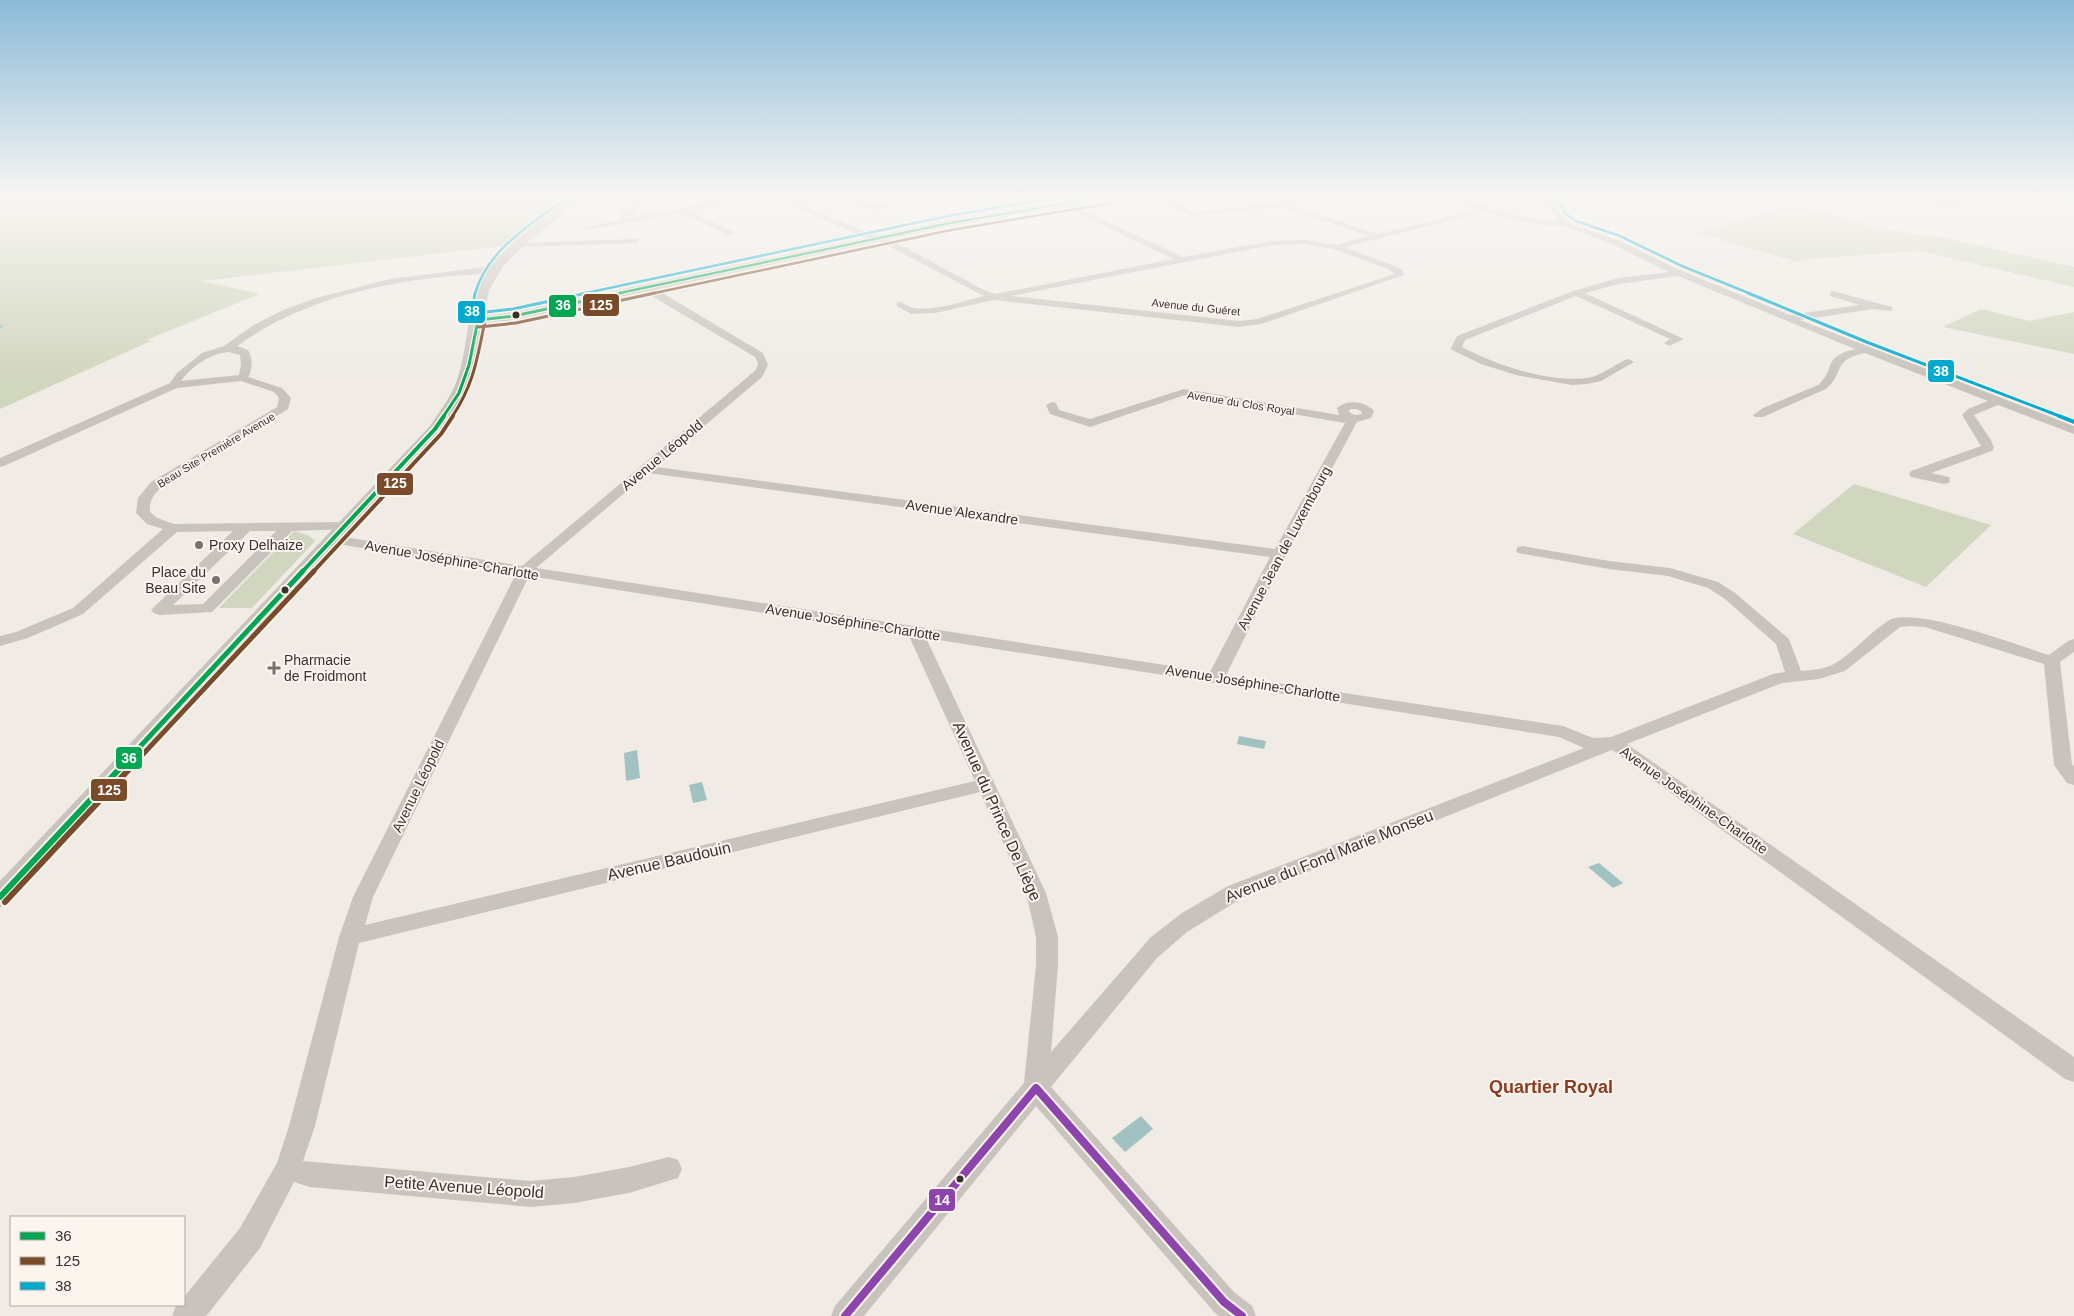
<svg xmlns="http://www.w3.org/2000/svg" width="2074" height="1316" font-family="Helvetica,sans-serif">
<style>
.green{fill:#d1d6bf}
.water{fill:#a1c2c1}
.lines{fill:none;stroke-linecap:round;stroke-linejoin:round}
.stream{stroke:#a1c2c1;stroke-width:3}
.minor{fill:#c9c3be;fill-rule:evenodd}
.tertiary{fill:#c9c3be;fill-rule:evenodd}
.bus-1-far4-casing{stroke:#fbf5ee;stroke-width:4.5}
.bus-1-far3-casing{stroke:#fbf5ee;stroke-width:5.5}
.bus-1-far2-casing{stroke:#fbf5ee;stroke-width:7}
.bus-1-far1-casing{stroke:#fbf5ee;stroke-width:9}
.bus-1-casing{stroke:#fbf5ee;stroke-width:10}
.bus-2-far4-casing{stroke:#fbf5ee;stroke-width:4.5}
.bus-2-far3-casing{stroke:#fbf5ee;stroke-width:5.5}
.bus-2-far2-casing{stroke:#fbf5ee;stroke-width:7}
.bus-2-far1-casing{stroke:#fbf5ee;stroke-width:9}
.bus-2-casing{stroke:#fbf5ee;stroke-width:10}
.bus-3-far2-casing{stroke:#fbf5ee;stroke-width:4.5}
.bus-3-far1-casing{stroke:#fbf5ee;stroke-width:5.5}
.bus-3-casing{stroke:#fbf5ee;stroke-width:7}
.bus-4-casing{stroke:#fbf5ee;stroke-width:12}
.bus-1-far4{stroke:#00a651;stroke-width:2.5}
.bus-1-far3{stroke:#00a651;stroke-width:3}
.bus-1-far2{stroke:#00a651;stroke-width:4}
.bus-1-far1{stroke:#00a651;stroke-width:5}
.bus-1{stroke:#00a651;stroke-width:6}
.bus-2-far4{stroke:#7a4b2a;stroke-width:2.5}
.bus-2-far3{stroke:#7a4b2a;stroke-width:3}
.bus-2-far2{stroke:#7a4b2a;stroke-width:4}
.bus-2-far1{stroke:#7a4b2a;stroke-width:5}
.bus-2{stroke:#7a4b2a;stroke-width:6}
.bus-3-far2{stroke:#00a9ce;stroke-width:2.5}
.bus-3-far1{stroke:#00a9ce;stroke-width:3}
.bus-3{stroke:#00a9ce;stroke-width:4}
.bus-4{stroke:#8e44ad;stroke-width:8}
.bus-dot{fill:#3b302b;stroke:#fbf5ee;stroke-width:2}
.poi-dot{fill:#7a716c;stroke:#fbf5ee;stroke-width:2}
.labels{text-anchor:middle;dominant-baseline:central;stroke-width:4;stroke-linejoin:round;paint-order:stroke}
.far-street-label{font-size:11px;fill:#3b302b;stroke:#fbf5ee}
.street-label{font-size:14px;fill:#3b302b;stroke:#fbf5ee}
.poi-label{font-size:14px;fill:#3b302b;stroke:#fbf5ee;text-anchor:start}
.near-street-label{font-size:16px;fill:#3b302b;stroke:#fbf5ee}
.near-neighbourhood-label{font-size:18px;font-weight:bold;fill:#8c3b22;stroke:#fbf5ee}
.line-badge{stroke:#fbf5ee;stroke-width:2}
.badge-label{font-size:14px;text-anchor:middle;font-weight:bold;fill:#fff}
</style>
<rect width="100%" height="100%" fill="#f0ebe5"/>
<g class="green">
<polygon points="0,196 576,196 513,245 201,281 260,294 146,340 151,341 0,409"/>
<polygon points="1891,196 2001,196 1946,209"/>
<polygon points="1793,205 1886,229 1950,239 2074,267 2074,287 1920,251 1810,259 1798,262 1696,233"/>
<polygon points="1981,309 2029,321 2074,312 2074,354 1943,327"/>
<polygon points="1854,484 1991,525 1926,587 1793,534"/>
<polygon points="294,531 308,535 315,541 252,608 219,608"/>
</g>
<g class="water">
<polygon points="1239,736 1266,741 1264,749 1237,744"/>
<polygon points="637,750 640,778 626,781 624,753"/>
<polygon points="702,782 707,800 693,803 689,785"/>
<polygon points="1599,863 1623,883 1613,888 1588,867"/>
<polygon points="1141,1116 1153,1129 1125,1152 1112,1138"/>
</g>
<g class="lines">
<polyline class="stream" points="0,327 2,326"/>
<g class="minor">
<polygon points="641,196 649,196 628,218 746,196 762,196 690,211 732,231 733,233 729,235 681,213 587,230 583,228 619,220 622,213"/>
<path d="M771,196c7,0 14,3 20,3 11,0 22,-3 33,-3l-27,7 65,27 25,8 97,52 11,4 179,-35 -115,-54 -1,-2 4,-2 121,56 89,-16 33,-1 31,5 33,-9 -88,-29 -88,9 -45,-20h10l36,16 82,-9 40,-7 3,2 -1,2 -31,4 91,30 100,-24 -39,-14h12l68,20 39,5 -16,-25h8l13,21 13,9 44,15 62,30 108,44 70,-10 -30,-9v-4l3,-1 59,16v4l-19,-2 -73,11 274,106v8l-76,-29 -24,10 17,25 3,8 -2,3 -61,22 18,4 1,3 -1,3 -5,1 -33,-7 -2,-3 2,-3 70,-25 -19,-31 6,-6 20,-8 -123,-48c-34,7 -20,20 -39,36l-63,28h-8l-2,-2 10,-7 55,-23c18,-15 3,-28 37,-36l-177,-73 -59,8 -34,9 99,46 -15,7 -5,-3 6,-4 -94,-43 -111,44 -3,7c34,18 86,36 125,31 13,-2 26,-12 38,-18l4,-1 5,3 -33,19 -14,3 -15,1 -56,-10 -35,-11 -29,-14 -1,-2 6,-12 116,-45 45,-13 51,-6 -55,-27 -49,-19 -31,-2 -48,-12 -141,35 57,22 2,6 -143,49 -22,3 -245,-27 -59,13 -24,1 -14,-8v-4c7,-1 10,5 17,6 23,3 49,-7 70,-12l-103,-54 -25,-8zM1305,244l29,5 54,20 7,5 -138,45 -18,2 -228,-25 261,-51z"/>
<path d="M837,196c12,0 20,5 31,8 7,1 14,-2 20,2 -13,8 -40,-2 -51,-10z"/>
<polygon points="1018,196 1028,196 1045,206 1038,208"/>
<polygon points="634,239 637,239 637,243 520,247 516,245 520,243"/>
<path d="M494,266l4,3 -1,2c-23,5 -48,4 -72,8 -68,9 -132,27 -188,67l11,4c5,9 5,18 0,27l34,11 9,10 -3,11 -127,79c-8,7 -12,13 -11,24l7,6 17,6 170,-2 7,4 -2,3 -57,2 -80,81 -53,3 -5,-2 -3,-3 3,-3 79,-76 -56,1 -94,82 -55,24 -28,8v-10l16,-4 57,-24 90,-79 -16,-5 -11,-11 2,-15 13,-16 126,-75 2,-9 -5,-6 -33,-11 -64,7 -173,78 -4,1v-9l170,-75 7,-10 25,-20 22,-7 28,-20 31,-16 33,-12 74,-19zM228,352l12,3 1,10 -2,10 -58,6c11,-15 29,-27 47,-29zM250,531h26l-73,73 -30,1z"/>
<path d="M647,284l116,69 5,12 -6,12 -106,90 619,82 70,-126 -160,-28 -95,32 -40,-13 -4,-9 6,-3 4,1 3,7 31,9 94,-30 155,26 -2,-7c10,-9 28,-7 37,3l-3,7 -14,4 -62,115 -69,138 337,51 30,12 18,-1 162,-63 12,-2 -9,-28 -51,-45 -17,-11 -40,-12 -59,-7 -91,-16 -2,-3 2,-3 5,-1 86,15 61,7 48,14 17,11 54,46 12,32c11,-1 24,-2 33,-7 20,-12 35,-31 54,-43 25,-16 131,25 161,34l19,-14 6,-2v13l-14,10 12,102 2,2v19l-7,-2 -13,-18 -10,-101 -119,-37 -15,-1 -10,1 -55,44 -26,8 -37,4 -155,61 447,313v25l-9,-3 -453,-329 -370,148 -55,34 -30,26 -106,129 183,205 18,14 4,10h-37l-5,-4 -178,-206 -172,210h-33l4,-10 189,-223 12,-118v-28l-10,-44 -46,-101 -621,151 -44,183 -12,35 228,20 43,-4 55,-10 40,-10 9,3 4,9 -4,9 -49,15 -55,10 -43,4 -221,-20 -16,-5 -34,66 -49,62 -5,6h-34l4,-10 8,-1v-8l56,-69 37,-65 12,-37 50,-189 14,-40 163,-323 -184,-31 -7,-4 7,-4 190,31 234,-196 2,-7 -3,-6 -100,-59 -13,-11zM1356,409l5,2 1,3 -7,1 -6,-3 1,-3zM648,473l622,84 -60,115 -674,-104zM529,576l380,60 66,145 -610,144 8,-28zM926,638l633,99 25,11 -356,138 -46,27 -31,24 -100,115 7,-87v-28l-12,-44z"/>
</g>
<path class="tertiary" d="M576,196h10l-56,44 -26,25 -15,25 -5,26 30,-4 436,-92 144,-24h21l-4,3 -161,27 -436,94 -32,3 -10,54 -6,16 -26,39 -431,472 -9,3v-26l430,-455c10,-16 23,-31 28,-49 9,-28 9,-59 19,-87 14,-39 67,-70 99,-94z"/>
<defs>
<polyline id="bus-1-far4" points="615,294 950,223 1110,196"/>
<g id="bus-1-far3">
<polyline points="478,320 514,316 621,293"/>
<polyline points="443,417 459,393 469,365 478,320"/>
</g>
<polyline id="bus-1-far2" points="302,572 435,429 444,416"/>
<polyline id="bus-1-far1" points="122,766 303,571"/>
<polyline id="bus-1" points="0,897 123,765"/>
<polyline id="bus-2-far4" points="650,294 951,230 1112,203"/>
<g id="bus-2-far3">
<polyline points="479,327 516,323 655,293"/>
<path d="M452,417c22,-33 25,-58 33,-96"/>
</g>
<polyline id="bus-2-far2" points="313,572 441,434 453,416"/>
<polyline id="bus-2-far1" points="132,766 314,571"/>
<polyline id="bus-2" points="5,902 133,765"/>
<g id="bus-3-far2">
<polyline points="1555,196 1566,214 1576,221 1620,236 1682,266 1751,294"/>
<path d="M475,294c12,-45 59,-72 95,-98"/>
<polyline points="581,294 948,216 1065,196"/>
</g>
<g id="bus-3-far1">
<polyline points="1748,293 1869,343 2062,417"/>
<polyline points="477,313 513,309 587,293"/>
<polyline points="471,319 475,293"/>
</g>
<polyline id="bus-3" points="2059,416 2074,422"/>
<polyline id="bus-4" points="845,1316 1036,1088 1224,1302 1242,1316"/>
</defs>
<use href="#bus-1-far4" class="bus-1-far4-casing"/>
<use href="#bus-1-far3" class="bus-1-far3-casing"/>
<use href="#bus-1-far2" class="bus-1-far2-casing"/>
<use href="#bus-1-far1" class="bus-1-far1-casing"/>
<use href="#bus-1" class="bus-1-casing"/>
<use href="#bus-2-far4" class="bus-2-far4-casing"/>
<use href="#bus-2-far3" class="bus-2-far3-casing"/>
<use href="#bus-2-far2" class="bus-2-far2-casing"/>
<use href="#bus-2-far1" class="bus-2-far1-casing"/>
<use href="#bus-2" class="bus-2-casing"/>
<use href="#bus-3-far2" class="bus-3-far2-casing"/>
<use href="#bus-3-far1" class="bus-3-far1-casing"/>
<use href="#bus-3" class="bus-3-casing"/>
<use href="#bus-4" class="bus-4-casing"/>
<use href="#bus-1-far4" class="bus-1-far4"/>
<use href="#bus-1-far3" class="bus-1-far3"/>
<use href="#bus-1-far2" class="bus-1-far2"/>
<use href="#bus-1-far1" class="bus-1-far1"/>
<use href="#bus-1" class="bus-1"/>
<use href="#bus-2-far4" class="bus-2-far4"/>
<use href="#bus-2-far3" class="bus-2-far3"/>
<use href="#bus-2-far2" class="bus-2-far2"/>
<use href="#bus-2-far1" class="bus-2-far1"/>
<use href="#bus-2" class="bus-2"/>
<use href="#bus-3-far2" class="bus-3-far2"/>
<use href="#bus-3-far1" class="bus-3-far1"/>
<use href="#bus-3" class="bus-3"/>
<use href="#bus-4" class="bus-4"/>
</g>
<linearGradient id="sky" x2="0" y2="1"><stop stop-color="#8bbad8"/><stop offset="0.52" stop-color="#f8f6f3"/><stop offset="1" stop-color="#f8f6f3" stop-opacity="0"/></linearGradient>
<rect width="2074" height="380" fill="url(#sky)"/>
<g class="bus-dot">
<circle cx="516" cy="315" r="4.5"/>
<circle cx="285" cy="590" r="4.5"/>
<circle cx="960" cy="1179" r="4.5"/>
</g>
<g class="poi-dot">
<circle cx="199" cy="545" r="5"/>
<circle cx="216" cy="580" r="5"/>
<path d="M271.5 660.5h5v5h5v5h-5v5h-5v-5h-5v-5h5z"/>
</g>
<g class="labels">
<g class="far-street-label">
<text transform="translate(1196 307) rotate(6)">Avenue du Guéret</text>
<text transform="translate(1241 403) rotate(9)">Avenue du Clos Royal</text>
<text transform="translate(216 450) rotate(-31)">Beau Site Première Avenue</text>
</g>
<g class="street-label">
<text transform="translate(662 455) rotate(-40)">Avenue Léopold</text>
<text transform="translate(962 512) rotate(8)">Avenue Alexandre</text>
<text transform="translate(1284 548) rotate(-62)">Avenue Jean de Luxembourg</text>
<text transform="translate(452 560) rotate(10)">Avenue Joséphine-Charlotte</text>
<text transform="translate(853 622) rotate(9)">Avenue Joséphine-Charlotte</text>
<text transform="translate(1253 683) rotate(9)">Avenue Joséphine-Charlotte</text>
<text transform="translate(418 786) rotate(-64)">Avenue Léopold</text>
<text transform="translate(1694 800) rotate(35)">Avenue Joséphine-Charlotte</text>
</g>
<g class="poi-label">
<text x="209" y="545">Proxy Delhaize</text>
<text x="206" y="572" text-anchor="end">Place du<tspan x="206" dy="16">Beau Site</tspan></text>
<text x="284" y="660">Pharmacie<tspan x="284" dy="16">de Froidmont</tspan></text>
</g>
<g class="near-street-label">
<text transform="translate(997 811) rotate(66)">Avenue du Prince De Liège</text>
<text transform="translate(1329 856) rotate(-22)">Avenue du Fond Marie Monseu</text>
<text transform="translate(669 861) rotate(-13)">Avenue Baudouin</text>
<text transform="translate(464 1187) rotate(4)">Petite Avenue Léopold</text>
</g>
<g class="near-neighbourhood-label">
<text x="1551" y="1087">Quartier Royal</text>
</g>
</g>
<g class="line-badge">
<rect x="582" y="293" width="38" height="24" rx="5" fill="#7a4b2a"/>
<rect x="548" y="294" width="29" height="24" rx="5" fill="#00a651"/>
<rect x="457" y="300" width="29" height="24" rx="5" fill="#00a9ce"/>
<rect x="1927" y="359" width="28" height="24" rx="5" fill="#00a9ce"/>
<rect x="376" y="472" width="38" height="24" rx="5" fill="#7a4b2a"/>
<rect x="115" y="746" width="28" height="24" rx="5" fill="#00a651"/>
<rect x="90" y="778" width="38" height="24" rx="5" fill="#7a4b2a"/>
<rect x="928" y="1188" width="28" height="24" rx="5" fill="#8e44ad"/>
</g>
<g class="badge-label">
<text x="601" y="310">125</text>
<text x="563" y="310">36</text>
<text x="472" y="316">38</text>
<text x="1941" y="376">38</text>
<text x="395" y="488">125</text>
<text x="129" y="763">36</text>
<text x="109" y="795">125</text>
<text x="942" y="1205">14</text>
</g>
<rect x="10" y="1216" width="175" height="90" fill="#fbf5ee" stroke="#aea6a0"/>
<rect x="20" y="1232" width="25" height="8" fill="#00a651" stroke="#aea6a0"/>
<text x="55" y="1241" font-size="15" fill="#3b302b">36</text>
<rect x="20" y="1257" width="25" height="8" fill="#7a4b2a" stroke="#aea6a0"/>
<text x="55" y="1266" font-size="15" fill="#3b302b">125</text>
<rect x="20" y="1282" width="25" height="8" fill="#00a9ce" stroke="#aea6a0"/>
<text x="55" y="1291" font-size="15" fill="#3b302b">38</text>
</svg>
